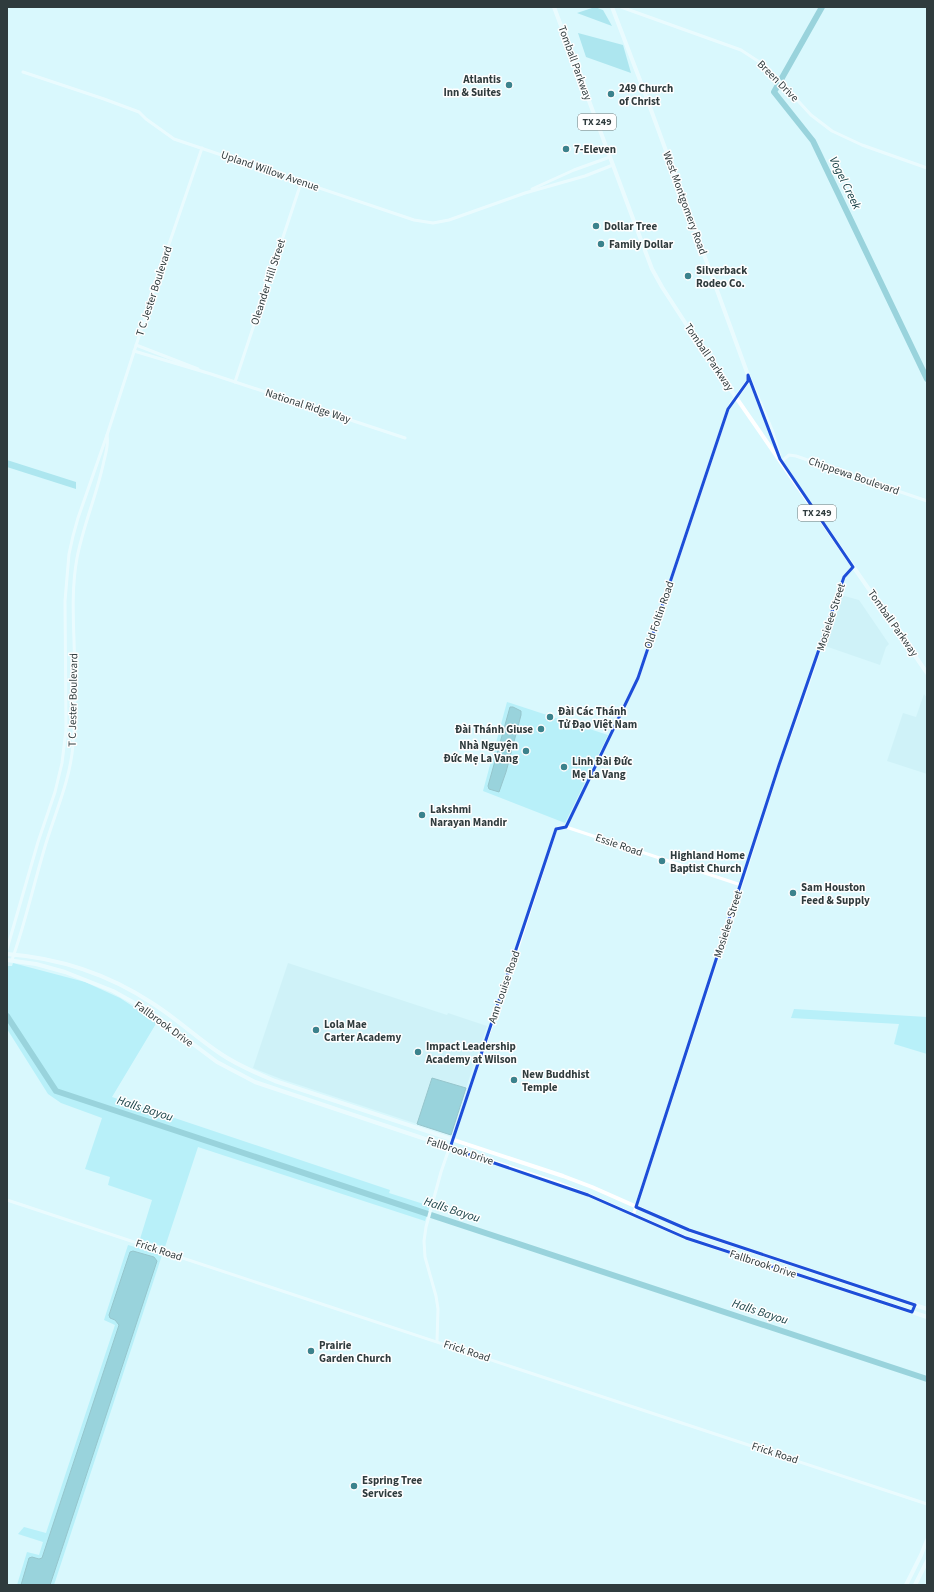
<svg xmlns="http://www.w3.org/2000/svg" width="934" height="1592" font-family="'Source Sans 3',sans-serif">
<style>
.built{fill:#c4ecf1}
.green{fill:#90e7f4}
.forest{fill:#78d1dd}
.water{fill:#4da7b3;stroke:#448790}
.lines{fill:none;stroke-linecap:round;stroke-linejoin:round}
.river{stroke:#4da7b3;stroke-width:6}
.minor{stroke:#fff;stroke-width:3}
.major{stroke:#fff;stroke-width:4}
.marked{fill:none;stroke:#1d4ed8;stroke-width:3;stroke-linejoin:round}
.poi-dot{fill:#3b828c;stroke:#fefefe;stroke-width:1.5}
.labels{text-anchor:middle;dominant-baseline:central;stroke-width:3;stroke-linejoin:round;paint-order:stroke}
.shield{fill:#fefefe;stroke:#6d7677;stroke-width:1}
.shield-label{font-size:10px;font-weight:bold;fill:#2f3b3d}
.street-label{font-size:11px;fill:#2f3b3d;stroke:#fefefe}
.poi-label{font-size:11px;font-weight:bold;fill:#2f3b3d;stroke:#fefefe;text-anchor:start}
.water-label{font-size:12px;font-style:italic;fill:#0e393e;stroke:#fefefe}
</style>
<rect width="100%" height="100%" fill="#d9f8fd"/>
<g class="built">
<polygon points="841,595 859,600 889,644 886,647 880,665 825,646"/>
<polygon points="924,694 927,698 927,774 887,761 903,713 916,717"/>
<polygon points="288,963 447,1015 448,1013 487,1026 466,1088 432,1078 417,1124 281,1079 253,1068"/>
</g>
<g class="green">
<polygon points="507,702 608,735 565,823 483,791"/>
<polygon points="13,963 85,982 120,998 157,1022 112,1097 390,1190 389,1193 430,1206 425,1221 198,1147 165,1247 140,1239 152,1200 108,1185 110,1177 85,1169 102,1118 61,1103 48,1094 7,1029 7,966 12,966"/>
<polygon points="794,1009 927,1017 927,1054 894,1044 899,1024 791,1018"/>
<polygon points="128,1245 162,1255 54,1585 17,1585 27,1552 39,1555 43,1542 18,1534 24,1527 46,1533 115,1325 104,1320"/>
</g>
<g class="forest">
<polygon points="595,7 603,10 612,26 577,13"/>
<polygon points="578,33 623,45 631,73 586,57"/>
<polygon points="7,460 76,482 76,489 7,467"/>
</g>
<g class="water">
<polygon points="510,707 513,707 521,711 521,715 506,772 499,792 489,789 488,786"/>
<polygon points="432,1078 466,1088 451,1135 417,1124"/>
<polygon points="133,1251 154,1257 157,1261 50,1585 21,1585 29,1558 32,1557 39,1559 42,1558 119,1325 115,1320 110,1318 109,1315 130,1252"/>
</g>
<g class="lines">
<g class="river">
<polyline points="822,7 774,92 813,141 927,379"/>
<polyline points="7,1016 56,1091 927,1379"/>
</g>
<g class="minor">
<polyline points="621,7 741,50 767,67 811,115 832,131 862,145 927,168"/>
<polyline points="23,72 104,99 139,112 146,119 174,139 414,220 433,223 449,220 525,193 585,176 613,165"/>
<polyline points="532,189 574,170 610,157"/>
<polyline points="136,345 198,369"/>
<polyline points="134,351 211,374 405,438"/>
<polyline points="235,382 301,183"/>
<polyline points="782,461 789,455 796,456 927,501"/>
<polyline points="566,827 638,678 727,412 731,403 736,397"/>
<polyline points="7,949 38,842 55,792 62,763 66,730 65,601 69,554 73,536 78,518 107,435 166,253 202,148"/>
<path d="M12,960c13,-36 21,-73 32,-110 10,-35 26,-68 29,-105 3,-35 2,-70 1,-105 -1,-27 -2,-55 3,-82 6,-32 19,-61 26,-93 2,-10 6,-19 4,-30"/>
<polyline points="7,1200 927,1504"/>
<polyline points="633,1216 746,871 779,765 803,700 844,577 853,567"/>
<polyline points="437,1341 438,1309 436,1296 425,1257 424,1241 426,1227 441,1172 512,966 556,829 561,826 566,827 741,885"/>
</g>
<g class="major">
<polyline points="554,7 638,232 652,269 662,287 699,344 927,673"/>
<polyline points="612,7 643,88 748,375 772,431 779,455"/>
<polyline points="736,397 748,381 748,375"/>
<path d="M7,954c52,4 101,20 145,49 24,15 45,35 69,51 16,11 35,19 54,27l288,95 29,11 97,43 238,79"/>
<polyline points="7,960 36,964 65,972 113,991 149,1011 217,1062 255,1082 560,1184 588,1195 686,1238 927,1317"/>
<polyline points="906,1585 921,1555 927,1540"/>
<polyline points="915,1585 927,1561"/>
</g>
</g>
<path d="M0 0H934V1592H0ZM748,375l32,84 73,108 -9,10 -65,188 -143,442 53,23 226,75 -3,7 -226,-74 -98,-43 -138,-47 106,-319 10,-2 72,-149 90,-269 20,-28z" fill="#d9f8fd" fill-opacity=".55" fill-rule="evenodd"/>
<path class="marked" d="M748,375l32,84 73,108 -9,10 -65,188 -143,442 53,23 226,75 -3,7 -226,-74 -98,-43 -138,-47 106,-319 10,-2 72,-149 90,-269 20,-28z"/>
<g class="poi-dot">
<circle cx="509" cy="85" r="4"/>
<circle cx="611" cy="94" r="4"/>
<circle cx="566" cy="149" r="4"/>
<circle cx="596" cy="226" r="4"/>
<circle cx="601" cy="244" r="4"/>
<circle cx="688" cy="276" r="4"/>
<circle cx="550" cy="717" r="4"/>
<circle cx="541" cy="729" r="4"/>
<circle cx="526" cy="751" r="4"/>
<circle cx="564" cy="767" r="4"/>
<circle cx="422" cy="815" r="4"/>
<circle cx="662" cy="861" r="4"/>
<circle cx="793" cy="893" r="4"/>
<circle cx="316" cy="1030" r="4"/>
<circle cx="418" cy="1052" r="4"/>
<circle cx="514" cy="1080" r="4"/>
<circle cx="311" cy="1351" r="4"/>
<circle cx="354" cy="1486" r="4"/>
</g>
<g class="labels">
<g class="shield">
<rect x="578" y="114" width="38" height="16" rx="3"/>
<rect x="798" y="505" width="38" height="16" rx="3"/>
</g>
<g class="shield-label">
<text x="597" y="122">TX 249</text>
<text x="817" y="513">TX 249</text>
</g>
<g class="street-label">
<text transform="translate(575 63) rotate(70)">Tomball Parkway</text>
<text transform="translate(778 81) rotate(45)">Breen Drive</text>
<text transform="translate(270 171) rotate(19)">Upland Willow Avenue</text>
<text transform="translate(685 203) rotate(70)">West Montgomery Road</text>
<text transform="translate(268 282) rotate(-72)">Oleander Hill Street</text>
<text transform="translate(154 291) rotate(-72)">T C Jester Boulevard</text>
<text transform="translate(709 357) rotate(56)">Tomball Parkway</text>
<text transform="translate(308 406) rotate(18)">National Ridge Way</text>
<text transform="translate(854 476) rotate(19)">Chippewa Boulevard</text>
<text transform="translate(659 615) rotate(-71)">Old Foltin Road</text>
<text transform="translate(831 617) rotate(-72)">Mosielee Street</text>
<text transform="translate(893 623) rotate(55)">Tomball Parkway</text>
<text transform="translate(73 700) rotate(-89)">T C Jester Boulevard</text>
<text transform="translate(619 845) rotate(19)">Essie Road</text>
<text transform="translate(728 924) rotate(-72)">Mosielee Street</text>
<text transform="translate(504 987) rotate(-71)">Ann Louise Road</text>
<text transform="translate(164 1024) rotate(36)">Fallbrook Drive</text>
<text transform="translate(460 1151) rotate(18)">Fallbrook Drive</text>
<text transform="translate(159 1250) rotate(18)">Frick Road</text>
<text transform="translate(763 1264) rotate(18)">Fallbrook Drive</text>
<text transform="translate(467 1351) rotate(18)">Frick Road</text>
<text transform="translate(775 1453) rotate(18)">Frick Road</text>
</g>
<g class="poi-label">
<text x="501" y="79" text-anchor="end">Atlantis<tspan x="501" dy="13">Inn &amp; Suites</tspan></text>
<text x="619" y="88">249 Church<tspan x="619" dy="13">of Christ</tspan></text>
<text x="574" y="149">7-Eleven</text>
<text x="604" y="226">Dollar Tree</text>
<text x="609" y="244">Family Dollar</text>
<text x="696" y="270">Silverback<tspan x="696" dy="13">Rodeo Co.</tspan></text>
<text x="558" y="711">Đài Các Thánh<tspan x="558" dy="13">Tử Đạo Việt Nam</tspan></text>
<text x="533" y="729" text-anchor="end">Đài Thánh Giuse</text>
<text x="518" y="745" text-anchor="end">Nhà Nguyện<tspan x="518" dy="13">Đức Mẹ La Vang</tspan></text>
<text x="572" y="761">Linh Đài Đức<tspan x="572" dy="13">Mẹ La Vang</tspan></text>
<text x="430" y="809">Lakshmi<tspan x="430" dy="13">Narayan Mandir</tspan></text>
<text x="670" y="855">Highland Home<tspan x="670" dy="13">Baptist Church</tspan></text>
<text x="801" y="887">Sam Houston<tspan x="801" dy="13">Feed &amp; Supply</tspan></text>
<text x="324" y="1024">Lola Mae<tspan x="324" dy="13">Carter Academy</tspan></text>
<text x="426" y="1046">Impact Leadership<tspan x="426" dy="13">Academy at Wilson</tspan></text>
<text x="522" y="1074">New Buddhist<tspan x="522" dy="13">Temple</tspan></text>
<text x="319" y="1345">Prairie<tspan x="319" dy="13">Garden Church</tspan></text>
<text x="362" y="1480">Espring Tree<tspan x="362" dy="13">Services</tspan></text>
</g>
<g class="water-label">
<text transform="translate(845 183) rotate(64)">Vogel Creek</text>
<text transform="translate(145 1109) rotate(18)">Halls Bayou</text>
<text transform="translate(452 1210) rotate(18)">Halls Bayou</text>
<text transform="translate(760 1312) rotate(18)">Halls Bayou</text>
</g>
</g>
<rect width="934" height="1592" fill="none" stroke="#2f3b3d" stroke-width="16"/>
</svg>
